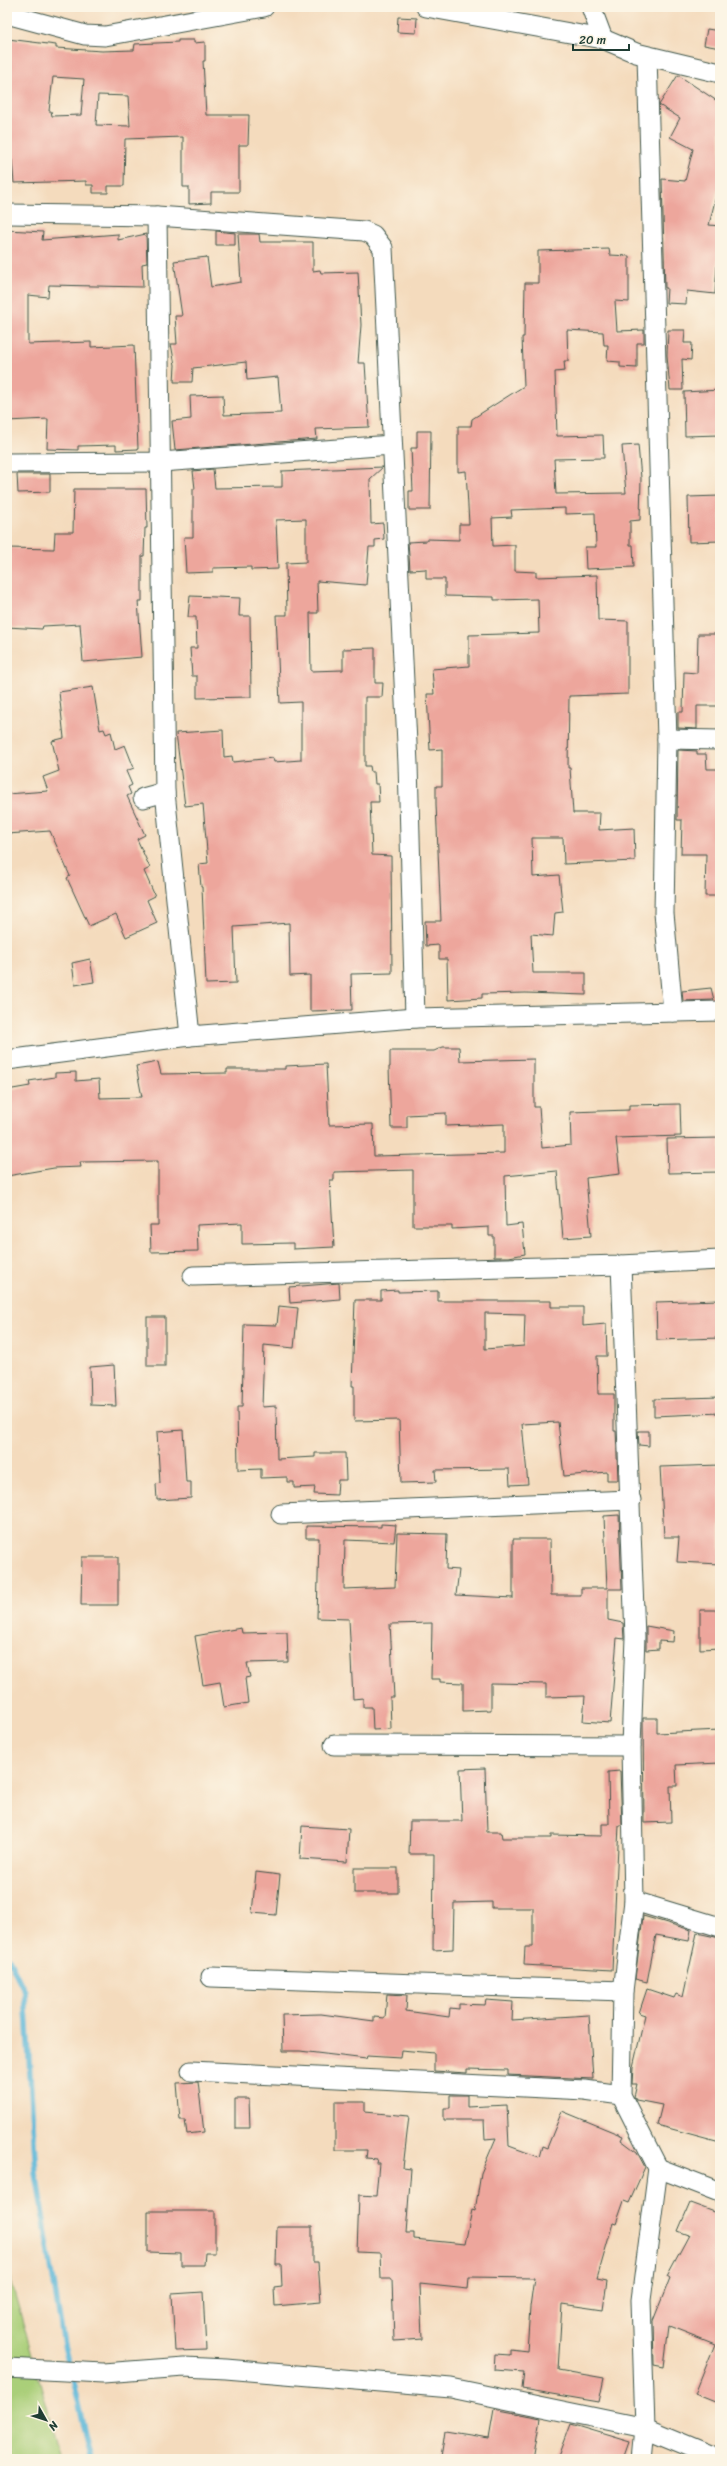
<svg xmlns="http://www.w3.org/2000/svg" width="727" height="2466" font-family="Sriracha,sans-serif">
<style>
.green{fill:#aacf79;stroke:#648656}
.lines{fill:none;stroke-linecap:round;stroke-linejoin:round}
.stream{stroke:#5bb7d9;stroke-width:5.5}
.building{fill:#eda69c;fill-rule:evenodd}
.minor-casing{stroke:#3f5549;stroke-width:21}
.minor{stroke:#fff;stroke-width:19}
</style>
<rect width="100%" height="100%" fill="#fcf5e5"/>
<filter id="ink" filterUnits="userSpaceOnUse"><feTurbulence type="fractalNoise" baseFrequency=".025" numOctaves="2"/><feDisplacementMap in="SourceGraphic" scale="8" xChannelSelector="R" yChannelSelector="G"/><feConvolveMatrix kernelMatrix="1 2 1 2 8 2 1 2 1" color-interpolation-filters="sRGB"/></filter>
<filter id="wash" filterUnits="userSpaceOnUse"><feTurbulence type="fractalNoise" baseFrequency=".012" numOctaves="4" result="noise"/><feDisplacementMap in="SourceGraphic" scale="16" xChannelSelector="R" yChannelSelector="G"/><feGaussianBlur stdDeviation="0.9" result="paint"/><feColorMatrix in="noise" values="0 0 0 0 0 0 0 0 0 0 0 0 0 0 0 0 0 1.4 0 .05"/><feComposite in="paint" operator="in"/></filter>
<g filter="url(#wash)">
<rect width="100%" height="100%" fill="#f4dbbd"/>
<polygon class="green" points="7,2267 62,2459 7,2459"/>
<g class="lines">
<polyline class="stream" points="7,1955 25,1992 36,2173 64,2345 91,2459"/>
</g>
<g id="blocks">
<g class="building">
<polygon points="398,17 417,18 416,33 397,32"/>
<polygon points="707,29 720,31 720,48 704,45"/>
<path d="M8,39l48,6v3l46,3 32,-1 1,-6 43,-2v-2h16v3l11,-1v19h-2l3,54h43l-1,30h-9v47h-28v11l-22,1v-17h-6v-50l-58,2 -1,47h-16v7h-15v-8h-7v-4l-72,2 -2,-23h-5zM53,77l31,2 -3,36 -29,1 -1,-5h-2zM98,95l30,1 2,30 -34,-1z"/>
<polygon points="678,75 720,103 720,180 709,225 720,226 715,294 687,291 686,304 666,303 667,288 665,288 662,179 685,181 693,149 670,137 680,118 659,105"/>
<polygon points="7,230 43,232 42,240 118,234 118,240 146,234 147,263 142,264 143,287 49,285 48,297 28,295 28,344 91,342 91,347 134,345 138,449 116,450 116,445 78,446 78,450 47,449 48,419 7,421"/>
<polygon points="216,231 235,233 235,245 216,245"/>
<polygon points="238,234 259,234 260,242 313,242 313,271 320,270 321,273 358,272 361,325 358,363 365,363 369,427 316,429 317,439 175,450 172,421 191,419 190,396 223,395 224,415 281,413 278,377 247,380 246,362 193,368 192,382 174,382 175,365 171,344 177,344 175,316 182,316 174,261 207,257 211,287 241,282"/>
<polygon points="609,249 610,255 629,256 629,302 615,301 617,331 644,330 644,343 637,343 637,368 620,367 620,362 607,361 608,345 604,345 603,332 567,330 568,361 564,361 565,371 555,372 557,436 603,435 604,458 554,459 556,494 626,493 622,446 638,445 641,478 640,520 630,521 630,545 633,545 634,567 586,569 585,547 596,547 595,513 565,514 565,508 511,510 512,517 492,518 493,546 515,545 515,571 536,572 536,577 597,575 598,620 628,621 628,694 569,696 568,768 570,768 573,813 600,813 599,830 634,828 635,861 564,864 563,838 532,838 533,877 559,875 563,912 555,913 553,936 531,934 533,973 586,973 586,995 526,993 482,994 482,998 448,1000 447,959 439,959 439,945 426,946 425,921 441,921 436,804 436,786 442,786 442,749 430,750 427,694 434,694 432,669 469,666 469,635 539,633 538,599 494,600 494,597 445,596 445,579 426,579 426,569 410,570 408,542 427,541 427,539 459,540 459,524 469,524 466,471 458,472 458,426 471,426 472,419 524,386 522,337 524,337 525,283 538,283 538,251"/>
<polygon points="668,330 685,330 684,343 692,343 691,360 682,359 683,390 670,390 667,355"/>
<polygon points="720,390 720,435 685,436 684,392"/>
<polygon points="417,431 431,431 430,510 409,510 409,491 413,491 411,448 417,448"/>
<polygon points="383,467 370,479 371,524 383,523 384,539 375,540 375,547 369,547 366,585 317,581 318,613 310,613 311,671 343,670 343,649 375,648 375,683 383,683 382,697 365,697 365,766 370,766 371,772 374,772 375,784 378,784 379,802 370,802 372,855 391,856 392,973 351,974 352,1010 310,1011 310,975 290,976 289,923 234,927 236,983 206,984 202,887 201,887 199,864 208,863 203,804 185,806 176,733 223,730 224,757 232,756 233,762 273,758 274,762 301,760 301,702 280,703 276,615 287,615 286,563 306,562 306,519 276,520 278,569 251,570 251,567 213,568 213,572 186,573 184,537 193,537 193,489 195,489 193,471 213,469 215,488 282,487 282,471"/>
<polygon points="17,474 50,474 50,492 18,493"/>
<polygon points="74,489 146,489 147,528 145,528 144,556 142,556 142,601 138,601 142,657 83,662 80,624 43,626 42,629 7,627 7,548 54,549 55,532 73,532"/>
<polygon points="720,496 720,541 689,542 688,497"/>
<polygon points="190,596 240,598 239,616 250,616 251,697 197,698 197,676 192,676 190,648 197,648 196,617 188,617"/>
<polygon points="698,634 720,634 720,706 697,706 697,729 678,728 678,712 683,712 684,672 697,673"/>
<polygon points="93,687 100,730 104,729 106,734 111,732 115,749 125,745 134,768 126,771 132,785 128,787 131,794 127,796 145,835 137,839 150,868 144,871 155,896 147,900 157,923 126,937 116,914 89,926 67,878 70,876 50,831 7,834 7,794 48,791 43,777 59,771 52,741 64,738 59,692"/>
<polygon points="678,750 697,751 697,754 706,754 707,769 720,769 720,896 705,896 706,854 681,854 682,820 677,820"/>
<polygon points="90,959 94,982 75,985 72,963"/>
<polygon points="711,988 714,1000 683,1001 682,991"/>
<polygon points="443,1047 459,1047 460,1061 534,1059 534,1107 539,1107 542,1148 571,1145 570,1112 629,1110 629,1105 680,1104 681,1136 616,1138 620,1174 586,1178 591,1236 563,1238 557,1171 505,1176 506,1226 522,1224 525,1254 509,1257 494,1257 494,1236 489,1236 489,1227 452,1229 452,1226 413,1226 413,1170 334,1172 334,1180 330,1180 334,1247 293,1249 293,1243 242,1244 242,1223 197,1225 198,1251 151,1252 150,1225 158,1225 158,1161 80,1162 81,1167 54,1168 7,1176 7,1090 30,1086 29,1081 55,1077 55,1073 76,1072 76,1081 99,1079 100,1098 142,1097 136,1066 158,1062 161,1074 227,1073 227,1069 285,1069 285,1066 326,1064 329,1125 373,1124 374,1156 504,1153 504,1124 446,1126 446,1113 407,1115 407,1128 391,1128 389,1067 390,1067 390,1051 434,1051"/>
<polygon points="720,1138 720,1172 668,1173 667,1139"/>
<polygon points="339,1283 340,1299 290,1303 289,1287"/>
<path d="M398,1290v2l40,-1v10h113v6h32v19l23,-2 1,32h-10l1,38h16v37h2l2,49h-11v-8l-43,4 -6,-54 -36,2 6,60 -18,1 -1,-16 -74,1 1,12 -35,1 -2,-63 -45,1v-35h-2l3,-86h26v-9zM485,1313l40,1 -1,32 -39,3z"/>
<polygon points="720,1300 720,1338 657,1340 656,1302"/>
<polygon points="279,1306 298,1308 294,1348 264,1345 262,1407 276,1406 277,1459 315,1457 315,1453 345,1453 346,1480 338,1480 337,1495 314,1494 315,1487 294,1488 294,1482 287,1482 287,1477 261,1478 261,1469 238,1470 237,1407 242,1407 244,1324 277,1325"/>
<rect x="147" y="1317" width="18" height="49"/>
<polygon points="114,1365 116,1406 91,1405 90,1367"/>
<polygon points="720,1397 720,1413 654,1416 654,1399"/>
<polygon points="183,1430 186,1482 191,1482 191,1498 157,1500 156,1484 160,1483 157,1432"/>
<polygon points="638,1431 649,1431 649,1446 639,1445"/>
<polygon points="720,1465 720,1564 677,1562 679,1537 664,1537 660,1467"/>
<polygon points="619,1515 622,1589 608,1589 608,1620 623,1623 624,1639 617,1638 610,1723 583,1721 585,1696 546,1697 546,1684 491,1683 491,1710 463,1711 463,1683 440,1682 440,1679 431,1679 432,1623 390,1624 394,1697 390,1697 391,1729 373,1730 372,1707 363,1707 363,1698 353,1699 349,1619 317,1618 319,1538 306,1538 306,1526 381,1527 381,1524 396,1525 394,1542 345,1540 344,1589 395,1587 397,1533 447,1534 446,1569 459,1570 456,1595 513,1598 513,1539 550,1539 551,1595 581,1595 581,1588 607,1588 604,1516"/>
<polygon points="82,1557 118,1557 118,1605 81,1605"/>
<polygon points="700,1610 720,1610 720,1648 700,1649"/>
<polygon points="646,1626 674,1631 673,1642 659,1641 659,1649 646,1650"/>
<polygon points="241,1628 242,1633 287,1632 288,1662 247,1663 250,1677 245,1678 248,1703 224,1707 220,1682 203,1685 195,1636"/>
<polygon points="643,1718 657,1718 657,1733 720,1730 720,1763 676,1765 677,1786 670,1786 671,1822 644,1823"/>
<polygon points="485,1768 487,1832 501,1832 502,1838 551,1838 551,1835 602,1836 602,1824 609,1824 608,1772 620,1771 622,1825 619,1825 612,1970 524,1965 525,1947 533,1947 533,1908 492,1908 492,1902 454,1903 453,1949 433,1950 434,1854 409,1854 410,1821 462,1821 460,1769"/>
<polygon points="302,1826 349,1829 347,1862 300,1859"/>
<rect x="354" y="1868" width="44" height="25"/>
<polygon points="256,1872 280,1875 276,1915 252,1913"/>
<polygon points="643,1916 691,1930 689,1941 656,1935 647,1982 635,1979"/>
<polygon points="697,1933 720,1938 720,2142 657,2125 662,2105 636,2100 634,2097 637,2084 632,2084 633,2067 645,2015 639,2013 647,1989 674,1998 676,1994 683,1997"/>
<polygon points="387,1994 407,1995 406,2011 449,2017 450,2008 459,2009 459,2004 485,2005 486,2000 513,2002 512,2020 589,2015 593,2079 508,2075 508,2070 467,2069 467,2073 434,2071 434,2053 401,2050 400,2058 367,2056 366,2059 300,2051 283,2051 282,2015 321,2014 374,2021 374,2017 385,2018"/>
<polygon points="198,2082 204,2132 187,2134 185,2120 180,2120 177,2083"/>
<polygon points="450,2095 467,2095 467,2107 507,2105 509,2146 539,2157 542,2146 547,2148 562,2111 623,2136 621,2140 637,2152 645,2167 629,2203 624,2201 616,2224 613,2223 597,2279 607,2281 603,2310 562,2304 558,2370 604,2378 599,2402 522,2389 524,2372 494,2370 495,2354 510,2355 510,2349 527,2351 530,2307 534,2278 469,2277 468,2289 420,2284 422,2339 394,2341 392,2279 381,2279 380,2253 357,2252 359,2195 376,2196 379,2163 376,2163 377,2159 366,2158 367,2150 335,2150 335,2102 365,2102 365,2112 409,2116 403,2168 411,2169 406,2233 414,2233 414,2239 465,2244 472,2210 475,2211 481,2173 496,2138 485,2139 484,2120 444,2120 444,2108 450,2108"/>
<polygon points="235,2099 249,2099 250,2128 235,2128"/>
<polygon points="690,2203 720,2214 720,2404 695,2394 715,2344 669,2326 664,2367 654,2365 653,2321 670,2278 667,2276 689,2235 678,2231"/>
<polygon points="148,2211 215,2211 215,2253 205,2253 204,2265 181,2265 181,2253 148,2252"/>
<polygon points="277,2227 312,2227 312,2262 318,2262 321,2302 275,2306 274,2288 282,2287 281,2265 276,2265"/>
<polygon points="203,2292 206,2350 175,2351 172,2294"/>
<polygon points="494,2409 541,2418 534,2459 441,2459 445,2431 489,2438"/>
<polygon points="570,2424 630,2442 624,2459 557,2459"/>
</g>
</g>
</g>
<g filter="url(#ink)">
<use href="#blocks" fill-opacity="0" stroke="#3f5549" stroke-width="1"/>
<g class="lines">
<defs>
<g id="minor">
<polyline points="426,7 603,39 636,53 720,73"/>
<polyline points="591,7 603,39"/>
<polyline points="7,14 85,35 105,36 264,7"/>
<polyline points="647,56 667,739 664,913 673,1012"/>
<polyline points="7,214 157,216 364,231 373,235 383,248 408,764 415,1018"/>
<polyline points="157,216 165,792 190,1036"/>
<polyline points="7,463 161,462 392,445"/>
<polyline points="667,739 720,740"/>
<polyline points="143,798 165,792"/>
<polyline points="7,1060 190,1036 415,1018 720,1011"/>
<polyline points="621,1265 635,1637 631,1746 634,1901 623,1991 621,2095 658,2168 641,2300 645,2428 642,2459"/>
<polyline points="193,1276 621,1265 720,1260"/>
<polyline points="281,1514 631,1500"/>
<polyline points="334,1745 631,1746"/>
<polyline points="634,1901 720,1927"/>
<polyline points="211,1977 623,1991"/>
<polyline points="191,2071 585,2090 621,2095"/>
<polyline points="658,2168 720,2192"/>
<polyline points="7,2368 103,2373 184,2367 226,2369 451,2388 645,2428 720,2459"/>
</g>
</defs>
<use href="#minor" class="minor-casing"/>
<use href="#minor" class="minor"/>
</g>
</g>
<rect width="727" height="2466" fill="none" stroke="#fcf5e5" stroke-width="24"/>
<g transform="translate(46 2420) rotate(129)" stroke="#fcf5e5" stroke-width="3" paint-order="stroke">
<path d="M0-3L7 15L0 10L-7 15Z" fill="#1f3d34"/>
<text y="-6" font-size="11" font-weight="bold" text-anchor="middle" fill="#1f3d34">N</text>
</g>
<path d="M573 44v6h56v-6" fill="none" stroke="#1f3d34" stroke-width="2"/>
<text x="579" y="44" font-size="12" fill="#1f3d34" stroke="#fcf5e5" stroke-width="3" paint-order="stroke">20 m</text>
</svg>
